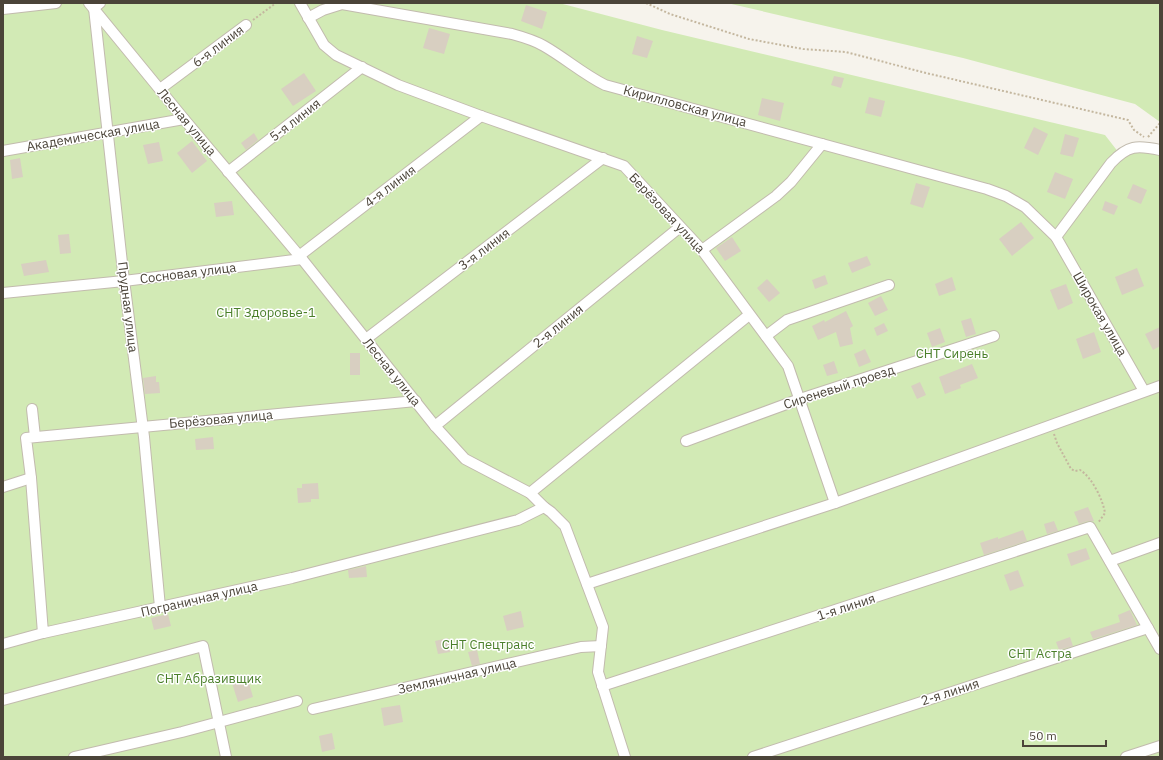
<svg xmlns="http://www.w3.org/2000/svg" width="1163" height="760" font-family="'IBM Plex Sans',sans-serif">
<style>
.green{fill:#d2eab5}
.building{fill:#d8cfc1}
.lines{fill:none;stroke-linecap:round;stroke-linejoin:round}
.street-casing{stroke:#c2bbae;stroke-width:12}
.path{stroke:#c4b79f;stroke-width:2;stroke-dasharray:2 2;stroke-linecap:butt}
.street{stroke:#fff;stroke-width:10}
.labels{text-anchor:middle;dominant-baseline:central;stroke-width:3;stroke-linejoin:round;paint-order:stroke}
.street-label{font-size:13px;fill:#4b4439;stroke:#fff}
.park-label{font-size:13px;fill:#4a7f2a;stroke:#fff}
</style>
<rect width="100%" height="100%" fill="#f6f3ec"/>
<g class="green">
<polygon points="3,3 559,3 662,30 1105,135 1119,153 1160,150 1160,757 3,757"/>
<polygon points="727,3 1160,3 1160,122 1135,104 963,58"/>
</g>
<g class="building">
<polygon points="526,5 547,12 542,29 521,21"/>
<polygon points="429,28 450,34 444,54 423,48"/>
<polygon points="637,36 653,41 647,58 632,54"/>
<polygon points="304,73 316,91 293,106 281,89"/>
<polygon points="834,76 844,78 841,88 831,85"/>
<polygon points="869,97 885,101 881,117 865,113"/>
<polygon points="762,98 784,103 780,121 758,115"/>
<polygon points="1034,127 1048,134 1038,155 1024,148"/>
<polygon points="254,133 258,140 246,150 241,143"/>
<polygon points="1065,134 1079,138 1073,157 1060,154"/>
<polygon points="192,141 207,161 192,173 177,153"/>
<polygon points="159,142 163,161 148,164 143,145"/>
<polygon points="20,158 23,177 12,179 10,160"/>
<polygon points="1055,172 1073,179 1065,199 1047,192"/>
<polygon points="916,183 930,187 923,208 910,204"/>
<polygon points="1133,184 1147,190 1141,204 1127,198"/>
<polygon points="232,201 234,215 216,217 214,203"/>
<polygon points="1105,201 1118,206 1114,215 1102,210"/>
<polygon points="1021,222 1034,238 1012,256 999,239"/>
<polygon points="69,234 71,253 60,254 58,235"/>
<polygon points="732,237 741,251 725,261 716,248"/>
<polygon points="867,256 871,265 852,273 848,263"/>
<polygon points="46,260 49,272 24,276 21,264"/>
<polygon points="1137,268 1144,286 1122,295 1115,277"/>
<polygon points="825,275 828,284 815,289 812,280"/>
<polygon points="952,277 956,290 939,296 935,284"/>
<polygon points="767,279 780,293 769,302 757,288"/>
<polygon points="1066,284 1073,303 1058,310 1050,290"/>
<polygon points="881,296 888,310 875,316 868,303"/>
<polygon points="846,311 853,326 850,328 853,344 840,347 836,332 818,340 812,326 824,320 825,322"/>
<polygon points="971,318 976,334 966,337 961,321"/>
<polygon points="884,323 888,331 877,336 874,328"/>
<polygon points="1160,327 1160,346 1153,350 1145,334"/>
<polygon points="940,328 945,342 932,347 927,333"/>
<polygon points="1094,332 1101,352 1083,359 1076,339"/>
<polygon points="865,349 871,362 859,367 854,354"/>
<rect x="350" y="353" width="10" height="22"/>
<polygon points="834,361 838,373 827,376 823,365"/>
<polygon points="972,364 978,378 960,385 961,388 945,394 939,377"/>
<polygon points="156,376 156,382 159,382 160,393 145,394 143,378"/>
<polygon points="920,382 926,395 917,399 911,386"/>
<polygon points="213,437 214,449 196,450 195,439"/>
<polygon points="318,483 319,499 311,499 311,502 298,503 297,488 302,488 302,484"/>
<polygon points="1088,507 1094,521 1088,521 1079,524 1074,512"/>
<polygon points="1054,521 1058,531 1047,534 1044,524"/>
<polygon points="1023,530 1027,541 984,555 980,543 998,537 998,539"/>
<polygon points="1086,548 1090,559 1071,566 1067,554"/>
<polygon points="366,566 367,577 349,578 348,570"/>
<polygon points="1018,570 1024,586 1010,591 1004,575"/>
<polygon points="1130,610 1137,625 1093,639 1090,632 1120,622 1118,615"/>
<polygon points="521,611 524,627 507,631 503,616"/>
<polygon points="168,614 171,626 154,630 151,618"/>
<polygon points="1070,637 1073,646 1059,650 1056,642"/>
<polygon points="448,638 450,652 438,654 435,641"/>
<polygon points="477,650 480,664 472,666 468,652"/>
<polygon points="247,676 253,697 238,702 231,680"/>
<polygon points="400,705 403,722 384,726 381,708"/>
<polygon points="332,733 335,749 322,752 319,736"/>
</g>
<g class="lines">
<defs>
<g id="street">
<polyline points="89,3 184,119 302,259 435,426 465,459 530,493 544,507 551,512 565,526 603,627 598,672 625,757"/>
<polyline points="100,3 94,8 123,272 144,437 160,607"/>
<polyline points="300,3 324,45 336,55 398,85 481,116 624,166 702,250 788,366 835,503"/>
<polyline points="3,9 56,3"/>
<path d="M308,18l15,-8 19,-6 170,30c11,3 22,6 32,12 21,12 39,28 61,39l382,104 19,7 19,11 31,30 88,154"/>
<polyline points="160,89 246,25"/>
<polyline points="3,151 184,119"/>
<polyline points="228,172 362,67"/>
<path d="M1056,237l55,-74c17,-18 26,-18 49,-13"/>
<polyline points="702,250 776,196 791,182 822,144"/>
<polyline points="299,256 481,116"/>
<polyline points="3,293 124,281 302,259"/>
<polyline points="766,336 787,320 889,285"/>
<polyline points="366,339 603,158"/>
<polyline points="416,401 26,438 31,478 43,633 292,578 518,520 544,507"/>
<polyline points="32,409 35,437"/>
<polyline points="435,426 680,227"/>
<polyline points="686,441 800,399 994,336"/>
<polyline points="3,487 31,478"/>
<polyline points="530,493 749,315"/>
<polyline points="1110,561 1160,543"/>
<polyline points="587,584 835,503 1160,386"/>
<polyline points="3,644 43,633"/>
<polyline points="602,686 1090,527 1160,649"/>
<polyline points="3,700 203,646 226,757"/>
<polyline points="313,709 581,647 601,646"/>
<polyline points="74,757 182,732 297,701"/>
<polyline points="753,757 1148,628"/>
<polyline points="1126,757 1160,746"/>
</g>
</defs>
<use href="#street" class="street-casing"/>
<g class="path">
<polyline points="646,3 670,14 749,39 803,49 846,52 926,73 1128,120 1134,130 1144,137"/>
<polyline points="253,20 276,3"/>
<polyline points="1148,137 1160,123"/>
<path d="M1054,434l3,9 14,26 4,2 5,-1c12,7 23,30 25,43l-7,10"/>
</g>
<use href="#street" class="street"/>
</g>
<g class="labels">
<g class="street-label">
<text transform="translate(218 46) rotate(-37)">6-я линия</text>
<text transform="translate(685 106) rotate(15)">Кирилловская улица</text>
<text transform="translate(295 120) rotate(-38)">5-я линия</text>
<text transform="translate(187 122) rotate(50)">Лесная улица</text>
<text transform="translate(93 135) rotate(-10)">Академическая улица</text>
<text transform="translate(390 186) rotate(-37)">4-я линия</text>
<text transform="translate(667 213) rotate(47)">Берёзовая улица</text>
<text transform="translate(484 249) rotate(-37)">3-я линия</text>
<text transform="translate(188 273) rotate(-7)">Сосновая улица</text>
<text transform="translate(128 307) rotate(83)">Прудная улица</text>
<text transform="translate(1100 314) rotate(60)">Широкая улица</text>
<text transform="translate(558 326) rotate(-39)">2-я линия</text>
<text transform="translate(392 372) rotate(51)">Лесная улица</text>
<text transform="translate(839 387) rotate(-18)">Сиреневый проезд</text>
<text transform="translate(221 419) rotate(-5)">Берёзовая улица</text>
<text transform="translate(199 599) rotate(-13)">Пограничная улица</text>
<text transform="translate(846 607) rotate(-18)">1-я линия</text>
<text transform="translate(457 676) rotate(-13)">Земляничная улица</text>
<text transform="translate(950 692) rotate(-18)">2-я линия</text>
</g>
<g class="park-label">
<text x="266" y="312">СНТ Здоровье-1</text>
<text x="952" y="353">СНТ Сирень</text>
<text x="488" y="644">СНТ Спецтранс</text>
<text x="1040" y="653">СНТ Астра</text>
<text x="209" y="678">СНТ Абразивщик</text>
</g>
</g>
<rect width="1163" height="760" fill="none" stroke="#4b4439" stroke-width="8"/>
<path d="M1023 740v6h83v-6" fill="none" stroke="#4b4439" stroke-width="2"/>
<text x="1029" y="740" font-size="12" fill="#4b4439" stroke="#ffffff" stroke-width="3" paint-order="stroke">50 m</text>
</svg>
